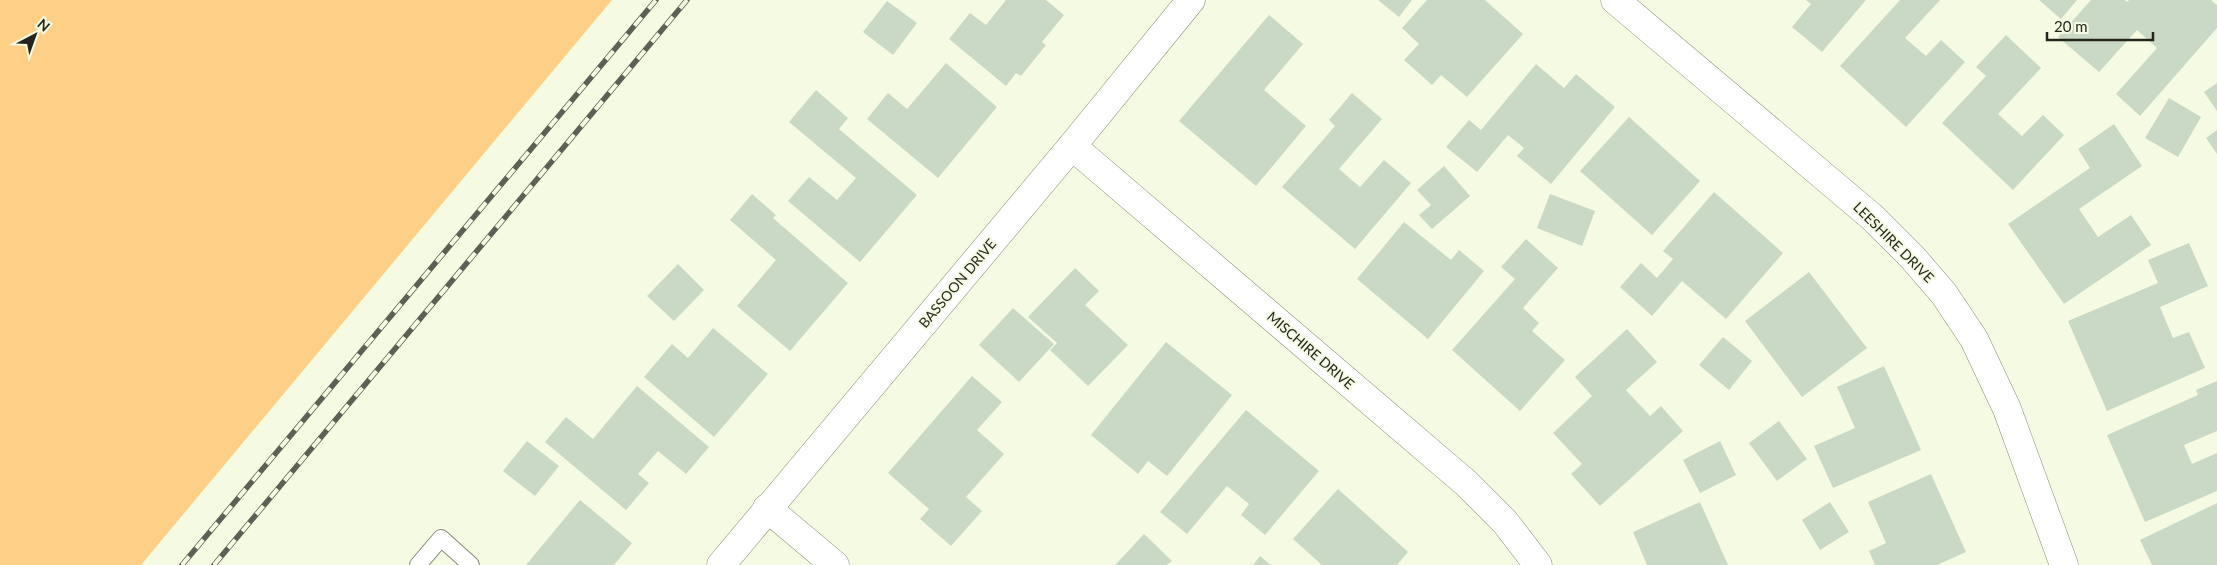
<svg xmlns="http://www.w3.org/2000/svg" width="2217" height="565" font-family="Lato,sans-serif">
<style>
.green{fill:#fdcf87}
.building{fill:#cad9c5}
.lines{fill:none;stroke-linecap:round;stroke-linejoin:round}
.service-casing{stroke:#878c77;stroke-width:18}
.minor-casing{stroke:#878c77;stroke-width:29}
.service{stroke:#fff;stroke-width:16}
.minor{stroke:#fff;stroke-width:28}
.rail-casing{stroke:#5d6054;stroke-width:5.5}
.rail{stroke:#f5fbe3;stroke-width:4;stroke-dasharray:11;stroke-linecap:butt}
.labels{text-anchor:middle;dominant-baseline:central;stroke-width:4;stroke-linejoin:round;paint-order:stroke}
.street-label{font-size:14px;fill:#24261e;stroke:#f5fbe3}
</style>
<rect width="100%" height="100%" fill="#f5fbe3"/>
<polygon class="green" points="0,0 612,0 141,565 0,565"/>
<g class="building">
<polygon points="1006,0 1046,0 1064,15 1042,42 1046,45 1021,76 1016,73 1006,86 949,39 970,13 986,25"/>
<polygon points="1378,0 1412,0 1399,17"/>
<polygon points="1427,0 1485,0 1523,34 1467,97 1441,75 1432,85 1404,60 1419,44 1402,28"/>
<polygon points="1806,0 1866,0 1822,52 1792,27 1811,4"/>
<polygon points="1900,0 1940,0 1905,38 1926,56 1941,40 1965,62 1906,127 1840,66"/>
<polygon points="2039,0 2077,0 2061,19"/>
<polygon points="2091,0 2125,0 2127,2 2129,0 2211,0 2217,5 2217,28 2140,116 2116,94 2157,48 2137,30 2099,72 2058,37"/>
<polygon points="887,1 917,23 893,55 863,32"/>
<polygon points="1269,15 1303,44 1264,90 1306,126 1256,186 1179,121"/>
<polygon points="2006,35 2041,68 1998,114 2022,136 2043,115 2064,135 2013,190 1942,123 1986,76 1976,67"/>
<polygon points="946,63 997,107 938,178 867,119 888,93 907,109"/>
<polygon points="1536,64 1564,88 1576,74 1615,107 1551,184 1517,156 1524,148 1508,135 1477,172 1446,147 1469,120 1481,130"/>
<polygon points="2217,83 2217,111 2204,92"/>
<polygon points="816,90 848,118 839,129 917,195 860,262 788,201 809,177 837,200 856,178 789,122"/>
<polygon points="1352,93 1382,119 1339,169 1360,187 1384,160 1411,183 1355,249 1282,187 1335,126 1329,120"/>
<polygon points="2169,98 2201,117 2178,157 2145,138"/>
<polygon points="1629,117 1700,181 1652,235 1580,171"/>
<polygon points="2114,124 2142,166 2079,209 2098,237 2131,215 2151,245 2064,304 2008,224 2090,168 2078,149"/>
<polygon points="2217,130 2217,154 2206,138"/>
<polygon points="1444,166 1470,196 1432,229 1419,215 1431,205 1417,190"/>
<polygon points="1714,192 1783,253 1726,319 1682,281 1652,316 1620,287 1641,263 1657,278 1673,259 1663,251"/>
<polygon points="752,194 776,215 773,218 848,283 790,351 737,306 776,260 730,220"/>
<polygon points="1550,194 1595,211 1582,246 1537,228"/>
<polygon points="1404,222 1451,260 1459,250 1484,271 1428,339 1357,279"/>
<polygon points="1526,239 1558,268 1523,308 1539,323 1532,331 1565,360 1520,411 1452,350 1515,279 1501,267"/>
<polygon points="2189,243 2208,286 2160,307 2173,338 2189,332 2205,368 2107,411 2068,321 2158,283 2148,260"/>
<polygon points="678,264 704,290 674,321 647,296"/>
<polygon points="1075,268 1099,291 1085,305 1128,345 1088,386 1050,350 1057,343 1028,317"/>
<polygon points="1809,272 1867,348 1802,397 1745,321"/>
<polygon points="1013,308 1054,344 1019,382 979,345"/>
<polygon points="713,328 768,374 714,437 644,377 672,344 688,358"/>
<polygon points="1627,329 1657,362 1626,390 1650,416 1661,406 1683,431 1600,506 1571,474 1582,464 1553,433 1592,396 1575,377"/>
<polygon points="1723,337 1752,361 1729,390 1699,365"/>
<polygon points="1166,342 1232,395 1167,476 1148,461 1138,474 1091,435"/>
<polygon points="1884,366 1921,450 1833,488 1814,446 1855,428 1837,387"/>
<polygon points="972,376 1002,402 977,430 1004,454 966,497 982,511 951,546 920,519 929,509 888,473"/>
<polygon points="2217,381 2217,431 2184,445 2192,464 2217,453 2217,491 2145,522 2107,435 2198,395 2196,390"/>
<polygon points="637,386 709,447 686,474 658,451 638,474 649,483 626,510 545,442 566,417 593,439"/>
<polygon points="1246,410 1319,471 1265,535 1241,515 1249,504 1227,486 1187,534 1160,512"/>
<polygon points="1779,421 1807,459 1777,481 1749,443"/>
<polygon points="527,441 559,466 535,496 503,471"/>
<polygon points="1720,441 1736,475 1700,493 1683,460"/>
<polygon points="1931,474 1966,552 1937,565 1875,565 1869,551 1886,543 1868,502"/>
<polygon points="1338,489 1408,552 1397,565 1322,565 1293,539"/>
<polygon points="580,500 632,543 614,565 526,565"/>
<polygon points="1700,502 1728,565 1647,565 1633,532"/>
<polygon points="1830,502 1849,532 1820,550 1802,520"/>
<polygon points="2217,503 2217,565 2152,565 2140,540"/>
<polygon points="1144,534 1172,561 1167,565 1115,565"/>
<polygon points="1260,556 1271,565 1253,565"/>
</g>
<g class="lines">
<defs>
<polyline id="service" points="418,565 441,538 471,565"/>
<g id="minor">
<polyline points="1615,0 1872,217 1913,258 1944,294 1974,339 2007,409 2064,565"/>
<polyline points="1072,146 1466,483 1505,522 1538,565"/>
<polyline points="767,508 835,565"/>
<polyline points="721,565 1072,146 1191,0"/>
</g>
</defs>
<use href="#service" class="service-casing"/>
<use href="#minor" class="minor-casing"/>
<use href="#service" class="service"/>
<use href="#minor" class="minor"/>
<defs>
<g id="rail">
<polyline points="182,565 656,0"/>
<polyline points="214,565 687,0"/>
</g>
</defs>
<use href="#rail" class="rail-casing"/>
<use href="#rail" class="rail"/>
</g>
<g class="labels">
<g class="street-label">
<text transform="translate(1894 242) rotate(45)">LEESHIRE DRIVE</text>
<text transform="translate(957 283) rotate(-50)">BASSOON DRIVE</text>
<text transform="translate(1311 350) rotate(41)">MISCHIRE DRIVE</text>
</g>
</g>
<g transform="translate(35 35) rotate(41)" stroke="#f5fbe3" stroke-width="4" paint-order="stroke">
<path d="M0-4L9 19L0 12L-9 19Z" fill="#24261e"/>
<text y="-8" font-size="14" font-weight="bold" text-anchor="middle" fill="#24261e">N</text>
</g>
<path d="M2047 32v8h106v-8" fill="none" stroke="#24261e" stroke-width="2.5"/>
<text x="2054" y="32" font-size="15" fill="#24261e" stroke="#f5fbe3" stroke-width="4" paint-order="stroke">20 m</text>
</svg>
